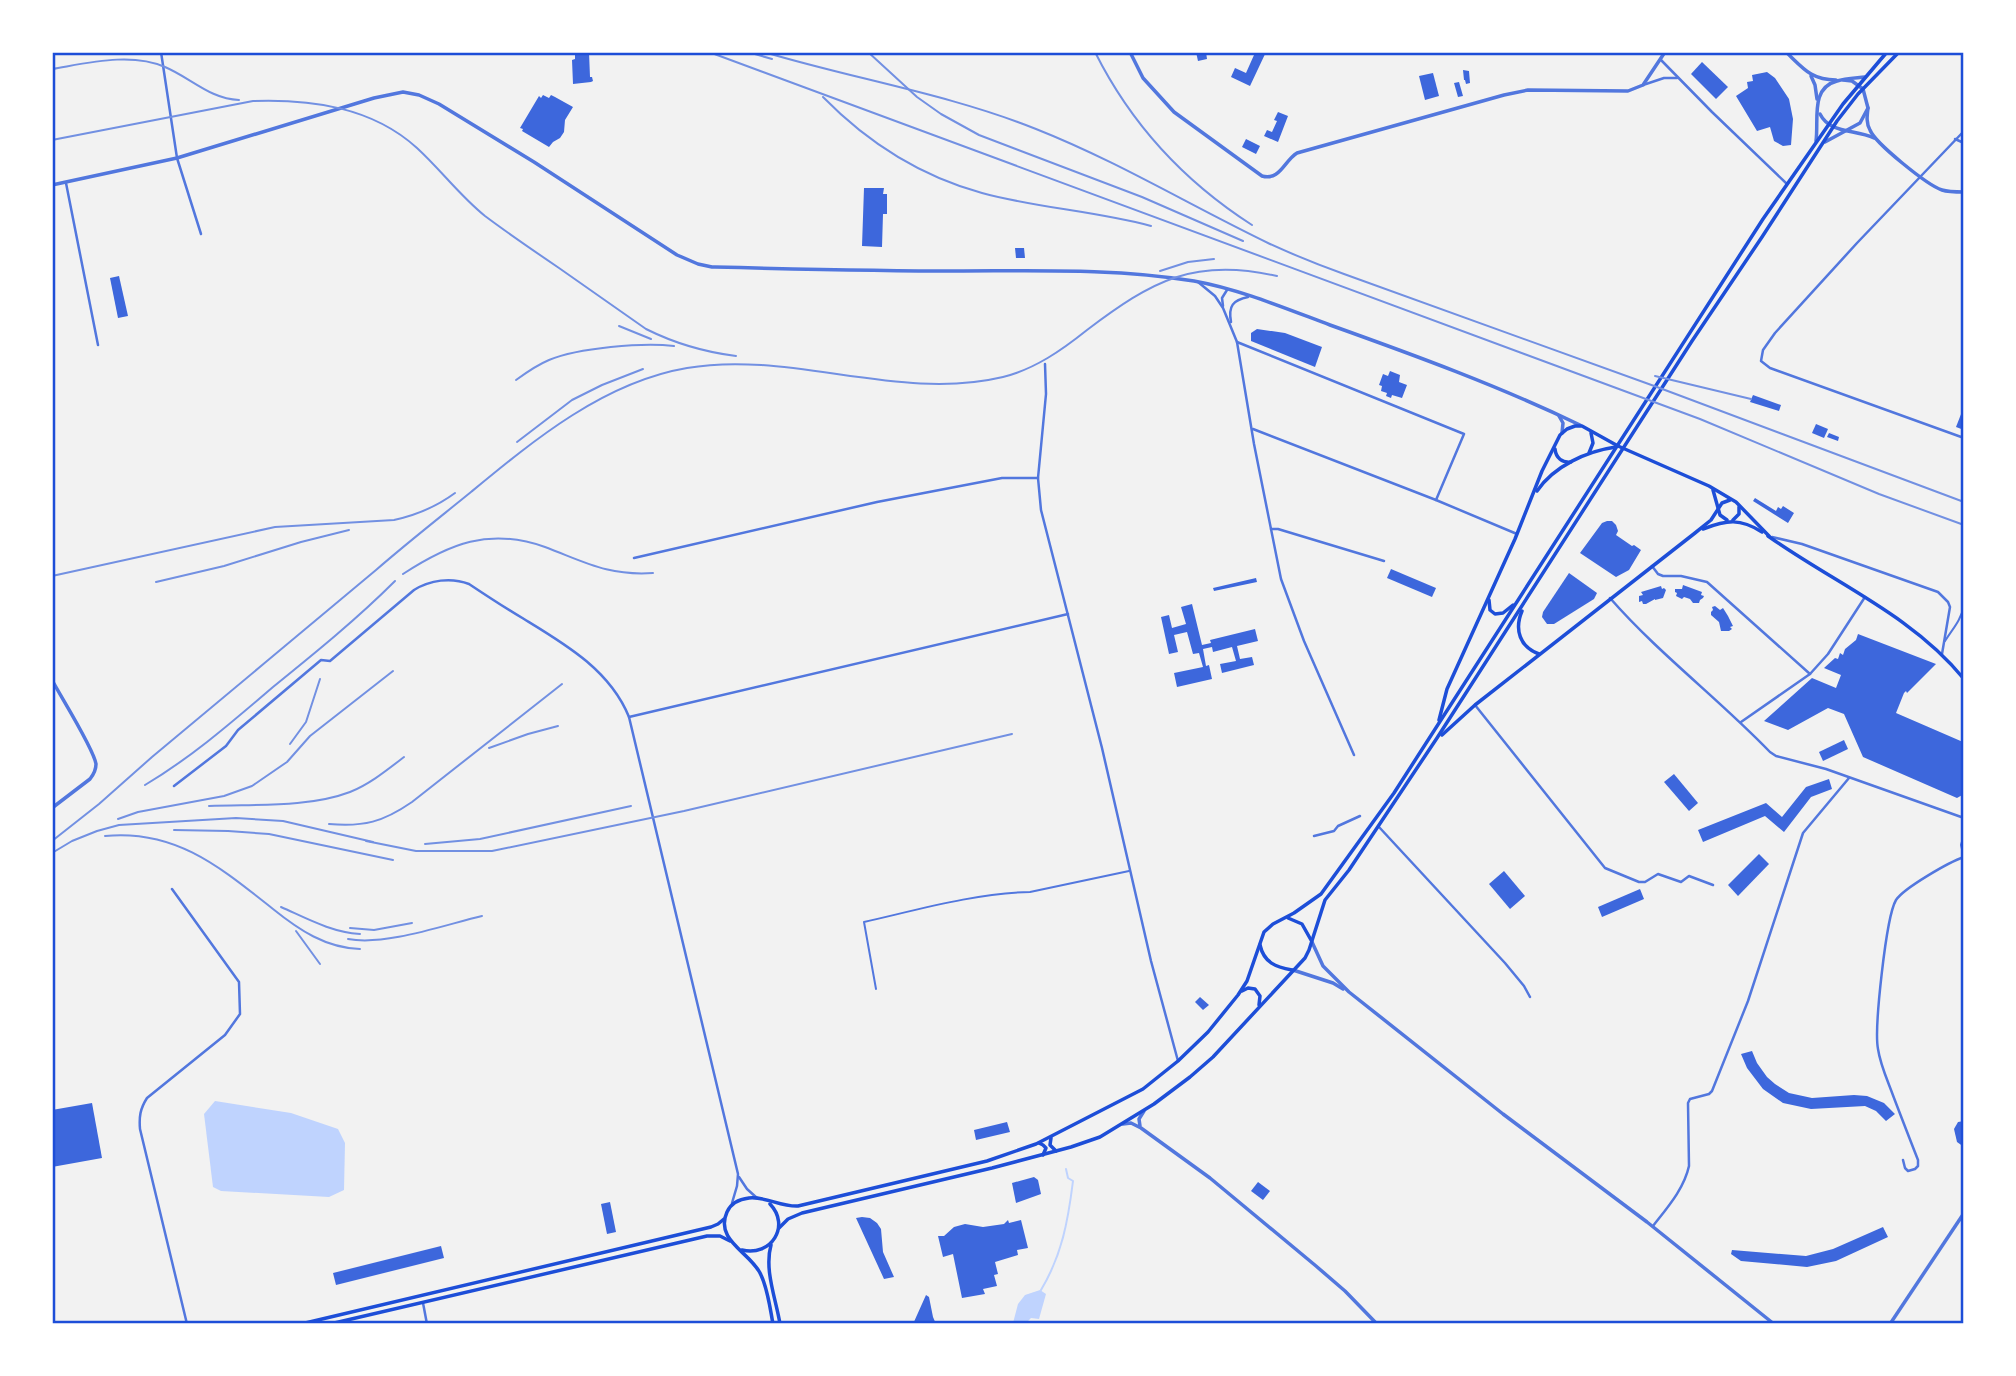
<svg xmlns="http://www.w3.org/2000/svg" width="2016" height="1376" font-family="Arial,sans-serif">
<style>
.water{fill:#bfd3fe}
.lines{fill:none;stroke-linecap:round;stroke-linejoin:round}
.stream{stroke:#bfd3fe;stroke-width:2}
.building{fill:#3d67dc}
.service{stroke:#5277de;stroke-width:2}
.minor{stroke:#5277de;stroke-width:2.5}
.tertiary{stroke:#5277de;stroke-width:3.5}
.secondary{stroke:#1d4ed8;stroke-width:3.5}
.rail{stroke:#7290e2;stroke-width:2}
.neatline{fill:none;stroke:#1d4ed8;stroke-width:2.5}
</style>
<rect width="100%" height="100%" fill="#f2f2f2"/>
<g class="water">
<polygon points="215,1101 291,1113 338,1129 345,1143 344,1190 329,1197 221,1191 213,1187 204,1114"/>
<polygon points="1040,1290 1046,1294 1039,1319 1031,1318 1026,1323 1013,1323 1018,1304 1025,1295"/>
</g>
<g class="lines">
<path class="stream" d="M1041,1290c21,-35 27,-69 32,-109l-5,-3 -2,-9"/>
</g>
<g class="building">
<polygon points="575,52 589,52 590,77 592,77 593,81 591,82 573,84 572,60 575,59"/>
<polygon points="1196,52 1206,52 1207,59 1198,61"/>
<polygon points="1249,52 1266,52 1250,86 1231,77 1235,68 1246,73 1254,55"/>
<polygon points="1702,62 1728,87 1716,99 1691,74"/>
<polygon points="1463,70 1469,71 1470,83 1466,84 1465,80 1464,80"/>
<polygon points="1767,72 1775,78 1789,99 1793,119 1791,145 1783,146 1774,141 1770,127 1757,131 1736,96 1748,88 1747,82 1753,81 1752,75"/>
<polygon points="1433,73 1439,96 1425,100 1419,76"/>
<polygon points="1459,82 1463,96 1458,97 1454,83"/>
<polygon points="543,95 549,98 551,95 555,97 573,107 565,120 564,132 560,138 553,142 549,147 522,131 523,129 520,128 539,96 541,98"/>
<polygon points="1278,112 1288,116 1278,142 1264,136 1267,130 1272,132 1277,121 1274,120"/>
<polygon points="1246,139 1260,146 1256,154 1242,147"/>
<polygon points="864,188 884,188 883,194 887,194 887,214 883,214 882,247 862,246"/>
<polygon points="1015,248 1024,248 1025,258 1016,258"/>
<polygon points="119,276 128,316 118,318 110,278"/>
<polygon points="1257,329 1285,333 1322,347 1315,367 1251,341 1251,333"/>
<polygon points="1390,371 1400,375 1399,382 1407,385 1402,398 1392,395 1391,398 1386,396 1387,393 1381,391 1382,386 1379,385 1383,374 1388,376"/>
<polygon points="1753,395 1781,405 1779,411 1750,402"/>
<polygon points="1963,409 1964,409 1964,430 1956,427"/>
<polygon points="1816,424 1828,429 1824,438 1812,433"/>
<polygon points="1829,433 1839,437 1838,441 1827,437"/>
<polygon points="1755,498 1776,511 1778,507 1781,509 1783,506 1794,513 1788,523 1753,501"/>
<polygon points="1607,521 1612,521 1616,525 1618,531 1616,535 1632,546 1634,545 1641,550 1629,570 1616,577 1580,553 1602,523"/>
<polygon points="1391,569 1436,588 1432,597 1387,578"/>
<polygon points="1569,573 1597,593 1594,599 1554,624 1547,624 1542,617 1543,612"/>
<polygon points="1256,578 1257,582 1214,591 1213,588"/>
<polygon points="1683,585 1702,592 1701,595 1704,596 1703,598 1700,600 1699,603 1693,603 1690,599 1684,597 1682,599 1676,596 1677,593 1675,592 1675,589 1682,589"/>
<polygon points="1661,586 1662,589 1664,588 1666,590 1663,598 1655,600 1655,599 1646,604 1643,604 1642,601 1639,602 1639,596 1643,595 1641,592"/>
<polygon points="1192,604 1202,645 1211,643 1210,640 1255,629 1258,641 1237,646 1240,659 1252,657 1254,665 1222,673 1220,664 1236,661 1232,647 1213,652 1212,647 1203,649 1206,666 1209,665 1212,679 1177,687 1174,673 1203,667 1199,653 1193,654 1187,632 1174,635 1178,652 1169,654 1161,617 1169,615 1172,628 1186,624 1181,607"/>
<polygon points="1715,606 1720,610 1723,608 1728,616 1733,626 1730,627 1732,629 1729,631 1721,631 1719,622 1711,615 1711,612 1713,610 1712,607"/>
<polygon points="1858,634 1936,664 1907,693 1906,691 1904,693 1896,713 1963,742 1964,794 1957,798 1863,757 1844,714 1828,708 1788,730 1764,721 1812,678 1836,688 1841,675 1824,668 1835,658 1838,659 1840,653 1843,655 1845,649 1856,640"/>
<polygon points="1844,740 1848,749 1823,761 1819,752"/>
<polygon points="1674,774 1698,803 1689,811 1664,782"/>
<polygon points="1829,779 1832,789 1811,797 1784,832 1765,816 1703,842 1698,830 1766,803 1782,817 1806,787"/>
<polygon points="1759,854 1769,864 1738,896 1728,885"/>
<polygon points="1504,871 1525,896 1510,909 1489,884"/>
<polygon points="1640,889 1644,899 1602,917 1598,907"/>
<polygon points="1200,997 1209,1005 1203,1010 1195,1002"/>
<polygon points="1752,1051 1757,1063 1767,1077 1775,1084 1789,1093 1812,1098 1854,1095 1867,1096 1884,1103 1895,1114 1886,1121 1876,1111 1865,1106 1811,1109 1783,1103 1763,1089 1747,1068 1741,1054"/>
<polygon points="92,1103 102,1158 52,1167 52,1110"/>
<polygon points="1964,1121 1964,1147 1957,1142 1954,1129 1958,1122"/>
<polygon points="1007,1122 1010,1132 976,1140 974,1130"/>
<polygon points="1034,1177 1038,1180 1041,1194 1016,1203 1012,1183"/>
<polygon points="1258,1182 1270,1191 1263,1200 1251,1191"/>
<polygon points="610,1202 616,1232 607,1234 601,1204"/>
<polygon points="862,1217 870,1218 877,1223 881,1229 883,1252 894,1277 884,1279 856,1218"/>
<polygon points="1008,1220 1009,1223 1021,1220 1028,1248 1017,1250 1018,1255 995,1262 998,1274 994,1275 997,1286 983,1289 985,1294 962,1298 953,1254 943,1257 938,1236 944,1236 954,1227 965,1224 983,1227 1004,1224"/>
<polygon points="1883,1227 1888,1237 1836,1261 1807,1267 1741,1261 1731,1254 1732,1250 1806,1256 1833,1249"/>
<polygon points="441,1246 444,1258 336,1285 333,1273"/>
<polygon points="926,1295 929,1297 933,1317 936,1324 913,1324"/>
</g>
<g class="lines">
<g class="service">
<path d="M1945,641c8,-13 15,-19 19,-35"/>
<path d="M876,989l-12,-67c53,-12 112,-29 166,-30l99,-21"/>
</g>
<g class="minor">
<polyline points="161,52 177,158 201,234"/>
<polyline points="1661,60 1712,112 1787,184"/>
<polyline points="1643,85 1664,78 1677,78"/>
<polyline points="1964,131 1857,243 1775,333 1763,350 1761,361 1770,368 1964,438"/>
<polyline points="1955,139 1964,143"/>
<polyline points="66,183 98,345"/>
<polyline points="1198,282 1215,296 1223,308 1237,342 1254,444 1281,579 1304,641 1354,755"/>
<polyline points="1223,306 1222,298 1227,290"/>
<path d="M1231,322c-3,-16 2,-22 17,-25"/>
<polyline points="1237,342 1464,434 1436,500"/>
<polyline points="1045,364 1046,394 1038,478 1041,510 1102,748 1151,961 1178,1061"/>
<polyline points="1253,429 1436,500 1517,534"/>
<polyline points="1271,529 1278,529 1384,561"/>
<polyline points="1772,537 1802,544 1938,592 1948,602 1950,607 1942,654"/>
<polyline points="634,558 877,502 1002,478 1038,478"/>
<polyline points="1652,566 1658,574 1663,576 1681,576 1707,582 1810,674"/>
<path d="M1610,598c48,55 109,101 160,154l6,4 50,13 138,49"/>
<polyline points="1475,705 1605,868 1639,882 1645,882 1658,874 1681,882 1689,876 1713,885"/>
<polyline points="629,717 1068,614"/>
<polyline points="1741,722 1810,674 1828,654 1865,597"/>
<path d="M174,786l52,-40 12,-16 83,-70 9,1 84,-71c16,-10 37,-13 55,-6 18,12 36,24 55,35 41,25 86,51 105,98l109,457 -1,12 -5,17"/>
<polyline points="1379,827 1505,963 1524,986 1530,997"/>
<polyline points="1314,836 1334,831 1338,826 1360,816"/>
<path d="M172,889l67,93 1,32 -15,21 -78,63c-7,11 -8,19 -7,31l47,195"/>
<path d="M1903,1160l2,8 3,3 7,-2 3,-3v-6c-9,-23 -18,-46 -27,-70 -5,-13 -11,-27 -13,-41 -4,-20 8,-132 18,-149 8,-12 53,-38 68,-43"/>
<polyline points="739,1177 747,1189 757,1198"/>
<path d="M1653,1226c14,-18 31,-37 36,-60l-1,-63 2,-4 19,-5 3,-3 36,-90 55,-168 46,-55"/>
<polyline points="423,1303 427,1324"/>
</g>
<g class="tertiary">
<path d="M1130,52l13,26 31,34 88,64c18,5 22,-15 35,-23l207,-58 24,-5 100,1 15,-6 22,-33"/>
<path d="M1786,52c17,16 25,28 50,28"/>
<polyline points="1811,76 1815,85 1817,99"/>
<path d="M1868,108c-1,8 -2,15 2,22 5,13 57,55 72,60 6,2 14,2 22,2"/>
<path d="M1820,114c10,20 35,15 54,24"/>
<path d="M1816,141c3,-21 -6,-53 21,-60 8,-3 19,-3 28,-4"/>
<polyline points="1825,142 1860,123 1868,108 1863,89 1852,81 1843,80"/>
<path d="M52,185l125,-27 197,-60 29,-6 16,3 20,9 95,58 143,93 21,9 14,3c82,2 163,4 244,4 80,0 159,-3 238,10 45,8 93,28 136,44 84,30 169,61 250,100"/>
<polyline points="1559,416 1563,423 1562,433"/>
<path d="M52,680c9,17 42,69 44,84 0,6 -2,10 -6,15l-38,29"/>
<polyline points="1312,942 1323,966 1349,992 1503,1114 1647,1222 1774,1324"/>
<polyline points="1293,970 1333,983 1343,989"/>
<polyline points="1123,1124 1131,1123 1141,1128 1210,1178 1316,1266 1345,1291 1377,1324"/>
<polyline points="1140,1126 1139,1119 1144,1111"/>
<polyline points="1890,1324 1964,1213"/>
</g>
<g class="secondary">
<path d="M1555,449c1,9 7,14 16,13"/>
<polyline points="1589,453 1593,443 1591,433"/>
<polyline points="1713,490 1720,515 1727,520"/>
<path d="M1537,491c17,-25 50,-40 79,-44"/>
<polyline points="1733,520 1739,514 1739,507"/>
<path d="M1703,529c24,-9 37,-11 59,3"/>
<path d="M1768,536c66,47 144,79 196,143"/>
<polyline points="1489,600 1490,610 1495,614 1503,613 1513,605"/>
<path d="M1522,611c-8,19 -2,36 17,43"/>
<polyline points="1439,720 1447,689 1515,539 1542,471 1560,435 1567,429 1575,426 1582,426 1618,446 1709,486 1736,502 1769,536"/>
<polyline points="1442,735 1475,705 1695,533 1711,520 1722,503 1730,500"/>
<polyline points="1964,836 1962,845 1964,856"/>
<polyline points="1288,918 1302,924 1311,940"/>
<path d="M1260,945c4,18 16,22 32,25"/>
<polyline points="1242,991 1248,988 1255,989 1260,996 1259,1005"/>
<polyline points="1051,1138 1050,1145 1056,1151"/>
<polyline points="1039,1143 1043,1145 1046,1148 1043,1155"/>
<polyline points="779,1228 788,1219 802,1213 992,1168 1071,1147 1100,1137 1154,1104 1190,1077 1213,1057 1305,958 1309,950 1325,900 1349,870 1437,738 1692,341 1762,237 1837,121 1858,94 1899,52"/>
<path d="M771,1245c-7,25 5,54 9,79"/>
<path d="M742,1250c29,7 49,-24 28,-46"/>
<polyline points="301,1324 711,1227 718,1224 724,1219"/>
<polyline points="330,1324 707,1236 720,1236 730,1241"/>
<path d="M773,1324c-3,-16 -5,-34 -12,-49 -9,-22 -47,-34 -34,-63 4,-9 13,-13 22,-14 16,-2 32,9 49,8l189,-45 49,-17 107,-55 35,-28 30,-29 30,-37 9,-14 17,-49 9,-8 21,-11 27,-19 73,-101 369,-574 80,-115 44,-52"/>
</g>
<g class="rail">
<polyline points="709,52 1700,419 1879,494 1964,525"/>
<polyline points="748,52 772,59"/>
<path d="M764,52c90,27 185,42 272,77 81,32 155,77 234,115 24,11 49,21 74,30l313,113 307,115"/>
<polyline points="868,52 917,97 941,114 979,135 1142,197 1243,241"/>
<path d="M1095,52c36,72 90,130 157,173"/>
<path d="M52,69c36,-6 79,-17 113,-2 26,11 45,32 74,33"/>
<path d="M823,97c44,45 97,79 159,96 55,15 113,18 169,33"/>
<path d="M52,140l201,-39c58,-2 119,6 164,47 24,22 43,48 68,68 24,18 49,35 74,52 29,20 58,41 87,61 28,14 58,23 90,27"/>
<polyline points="1160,271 1188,262 1214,259"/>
<polyline points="619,326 651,339"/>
<polyline points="1655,376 1751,399"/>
<path d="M516,380c11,-8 21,-15 33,-20 29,-12 94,-18 125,-14"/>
<polyline points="517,442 572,400 602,385 643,369"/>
<path d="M403,574c46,-30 86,-47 142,-27 40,15 63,29 108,26"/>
<path d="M52,576l223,-49 119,-7c23,-5 42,-13 61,-27"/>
<polyline points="156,582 224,566 301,542 349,530"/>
<polyline points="290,744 306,722 320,679"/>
<polyline points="489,748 528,734 558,726"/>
<path d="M145,785c47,-28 87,-63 128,-98 42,-34 84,-68 122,-106"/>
<path d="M209,806c44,-2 99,2 141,-14 20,-8 37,-22 54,-35"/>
<polyline points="118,819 138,812 224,796 252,786 287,762 310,736 393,671"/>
<path d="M329,824c35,3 54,-2 83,-22l150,-118"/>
<polyline points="174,830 228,831 269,834 393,860"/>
<path d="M105,836c71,-7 116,32 168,73 26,21 53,39 87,40"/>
<path d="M52,841l47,-37 53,-47c75,-62 149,-125 224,-187 31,-27 63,-52 95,-78 63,-52 133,-110 216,-124 103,-18 212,34 316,9 32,-8 59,-27 84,-47 65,-49 107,-73 190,-54"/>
<polyline points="366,841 416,851 492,851 684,811 1012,734"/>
<polyline points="425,844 480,839 631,806"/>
<polyline points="52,853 72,841 97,831 119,825 236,818 283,821 373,842"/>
<path d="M281,907c27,12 50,25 79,27"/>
<polyline points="350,928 374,930 412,923"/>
<polyline points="296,931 320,964"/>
<path d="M348,939c38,7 96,-14 134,-23"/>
</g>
</g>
<rect width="2016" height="1376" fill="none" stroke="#ffffff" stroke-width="108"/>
<rect x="54" y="54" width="1908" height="1268" class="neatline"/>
</svg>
